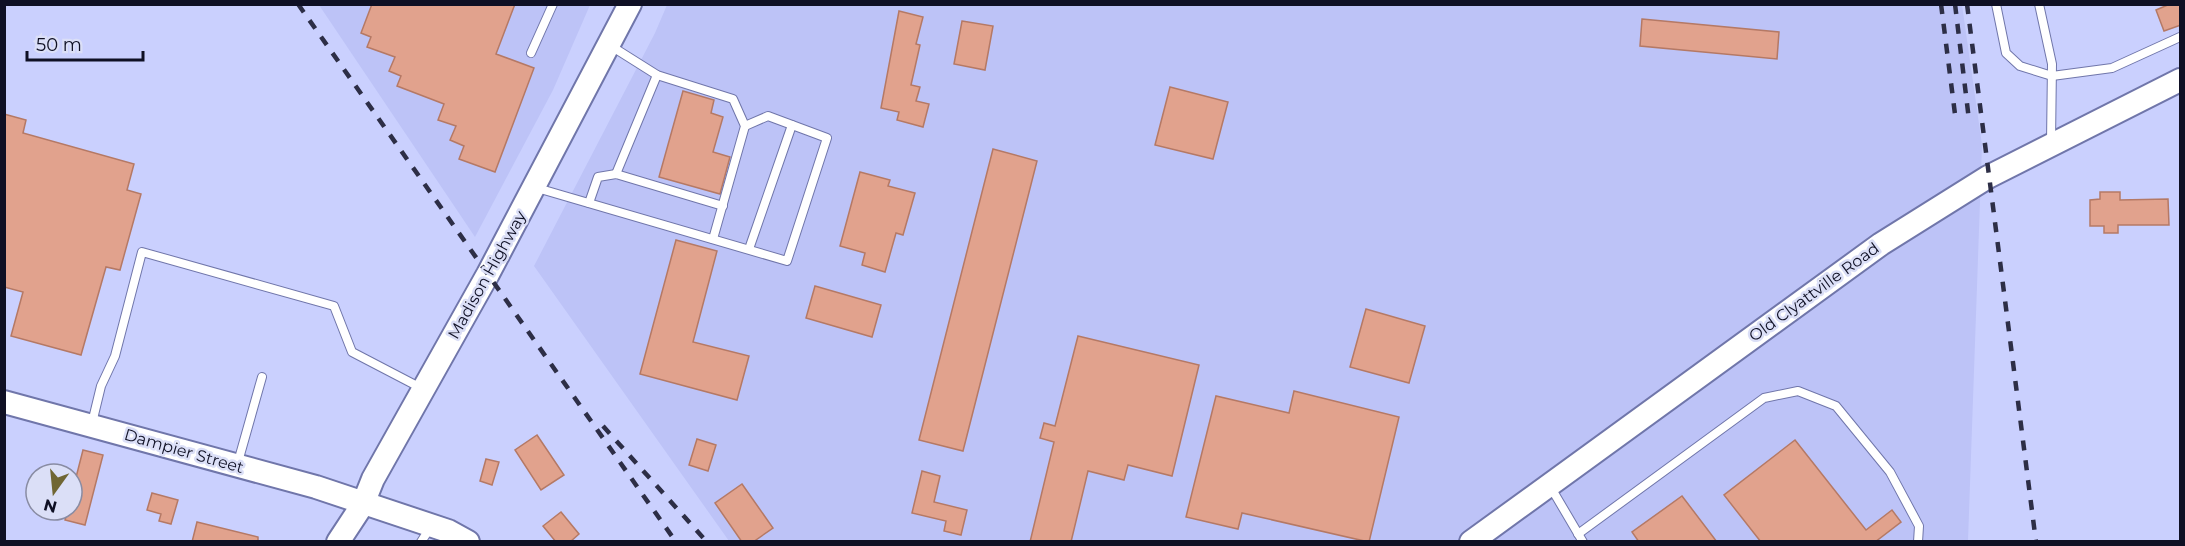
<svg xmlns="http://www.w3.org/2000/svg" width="2185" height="546" font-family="Montserrat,sans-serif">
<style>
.built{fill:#bdc3f7}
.building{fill:#e1a28d;stroke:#b57965;stroke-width:1.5}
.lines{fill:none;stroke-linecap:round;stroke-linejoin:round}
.lane-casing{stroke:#7076aa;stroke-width:10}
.secondary-casing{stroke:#7076aa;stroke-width:26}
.lane{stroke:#fff;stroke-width:8}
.secondary{stroke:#fff;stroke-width:22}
.rail{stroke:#2d2e46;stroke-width:4.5;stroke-dasharray:10 10;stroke-linecap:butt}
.labels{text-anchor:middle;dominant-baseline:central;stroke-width:5;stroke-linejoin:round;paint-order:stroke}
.street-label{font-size:16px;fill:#0f1024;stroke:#dbdff7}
</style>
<rect width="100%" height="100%" fill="#cad0fe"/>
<g class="built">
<polygon points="319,5 590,5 553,90 475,237"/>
<polygon points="667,5 1962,5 1982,145 1968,541 729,541 534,266 655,33"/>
</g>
<g class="building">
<polygon points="372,4 515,4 496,54 534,68 495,172 459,159 464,146 450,140 456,126 438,120 444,104 397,86 401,76 389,71 395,57 367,47 371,37 361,33"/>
<polygon points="2170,4 2181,4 2181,25 2164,31 2156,10"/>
<polygon points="899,11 923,17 916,44 920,45 911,85 920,87 916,101 929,104 923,127 897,120 899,112 881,108"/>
<polygon points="1642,19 1779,32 1777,59 1640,46"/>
<polygon points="962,21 993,26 985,70 954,64"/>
<polygon points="1170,87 1228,102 1213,159 1155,145"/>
<polygon points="683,91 714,100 711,113 723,117 713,152 730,157 720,194 659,177"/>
<polygon points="4,114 26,120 23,133 134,164 127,190 141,194 120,270 106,267 81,355 11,336 23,292 4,287"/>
<polygon points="993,149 1037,161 963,451 919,440"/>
<polygon points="860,172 890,180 888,186 915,193 903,235 896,233 885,272 862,265 865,253 840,246"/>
<polygon points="2100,192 2120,192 2120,200 2168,199 2169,225 2118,225 2118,233 2104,233 2104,226 2090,226 2090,200 2100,199"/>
<polygon points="676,240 717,251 693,342 749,356 737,400 640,374"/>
<polygon points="815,286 881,305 872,337 806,318"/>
<polygon points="1366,309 1425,326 1409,383 1350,367"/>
<polygon points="1078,336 1199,365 1172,476 1128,465 1124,480 1088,471 1071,542 1030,542 1054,442 1040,438 1044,423 1055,426"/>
<polygon points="1294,391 1399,417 1369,542 1242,513 1238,529 1186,517 1216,396 1289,413"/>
<polygon points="537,435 564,475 541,490 515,450"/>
<polygon points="697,439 716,445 708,471 689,465"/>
<polygon points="1795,440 1866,530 1892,510 1901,522 1875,542 1761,542 1724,495"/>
<polygon points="83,450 103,455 85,525 65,520 68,510 72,510 72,493"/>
<polygon points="486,459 499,462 492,485 480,481"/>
<polygon points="922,471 940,476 934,502 967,510 961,535 944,531 946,521 912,513"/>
<polygon points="742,484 773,528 753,542 742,542 715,503"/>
<polygon points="152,493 178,500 171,524 159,521 161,514 147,510"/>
<polygon points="1682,496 1717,542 1639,542 1632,532"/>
<polygon points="561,512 579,534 570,542 556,542 543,526"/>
<polygon points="197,522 258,537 258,542 192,542"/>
</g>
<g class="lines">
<defs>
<g id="lane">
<polyline points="1996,4 2006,53 2020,66 2052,76 2112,68 2180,37"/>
<polyline points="2039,4 2052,64 2051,142"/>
<polyline points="611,46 657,75 733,99 745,126 713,239"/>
<polyline points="531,53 553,4"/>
<polyline points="616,174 657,75"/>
<polyline points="537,188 787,261 827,138 768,116 745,126"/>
<polyline points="589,203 598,177 616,174 723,206"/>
<polyline points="749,249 792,125"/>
<polyline points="92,423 101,386 115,356 142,252 334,306 352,352 423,389"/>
<polyline points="238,462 262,377"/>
<polyline points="1550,486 1583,542"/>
<polyline points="1578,534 1764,398 1798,391 1836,406 1890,472 1919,526 1918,542"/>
<polyline points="421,542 430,528"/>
</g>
<g id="secondary">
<polyline points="4,402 316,487 448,531 468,542"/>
<polyline points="338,542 363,504 373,479 488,274 630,4"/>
<polyline points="1471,542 1881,244 1988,177 2180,80"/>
</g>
</defs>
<use href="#lane" class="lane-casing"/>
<use href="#secondary" class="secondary-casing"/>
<use href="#lane" class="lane"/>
<use href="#secondary" class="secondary"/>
<g class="rail">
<polyline points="298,4 676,542"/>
<polyline points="1941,4 1956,122"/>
<polyline points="1955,4 1969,120"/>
<polyline points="1967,4 2036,542"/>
<polyline points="603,426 707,542"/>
</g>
</g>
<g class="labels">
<g class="street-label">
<text transform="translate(487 275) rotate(-61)">Madison Highway</text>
<text transform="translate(1814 292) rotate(-36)">Old Clyattville Road</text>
<text transform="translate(184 451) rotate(16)">Dampier Street</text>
</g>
</g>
<rect width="2185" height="546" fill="none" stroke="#0f1024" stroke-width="12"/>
<g transform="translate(54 492) rotate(195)"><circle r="28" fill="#dbdff7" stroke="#898ca3" stroke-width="1.5"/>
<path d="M0-4.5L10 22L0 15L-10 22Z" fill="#706633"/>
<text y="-9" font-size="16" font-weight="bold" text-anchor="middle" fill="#0f1024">N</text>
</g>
<path d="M27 51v9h116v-9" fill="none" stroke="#0f1024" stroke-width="3"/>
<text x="36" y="51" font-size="18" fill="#0f1024" stroke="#dbdff7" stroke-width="4.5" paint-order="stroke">50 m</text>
</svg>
